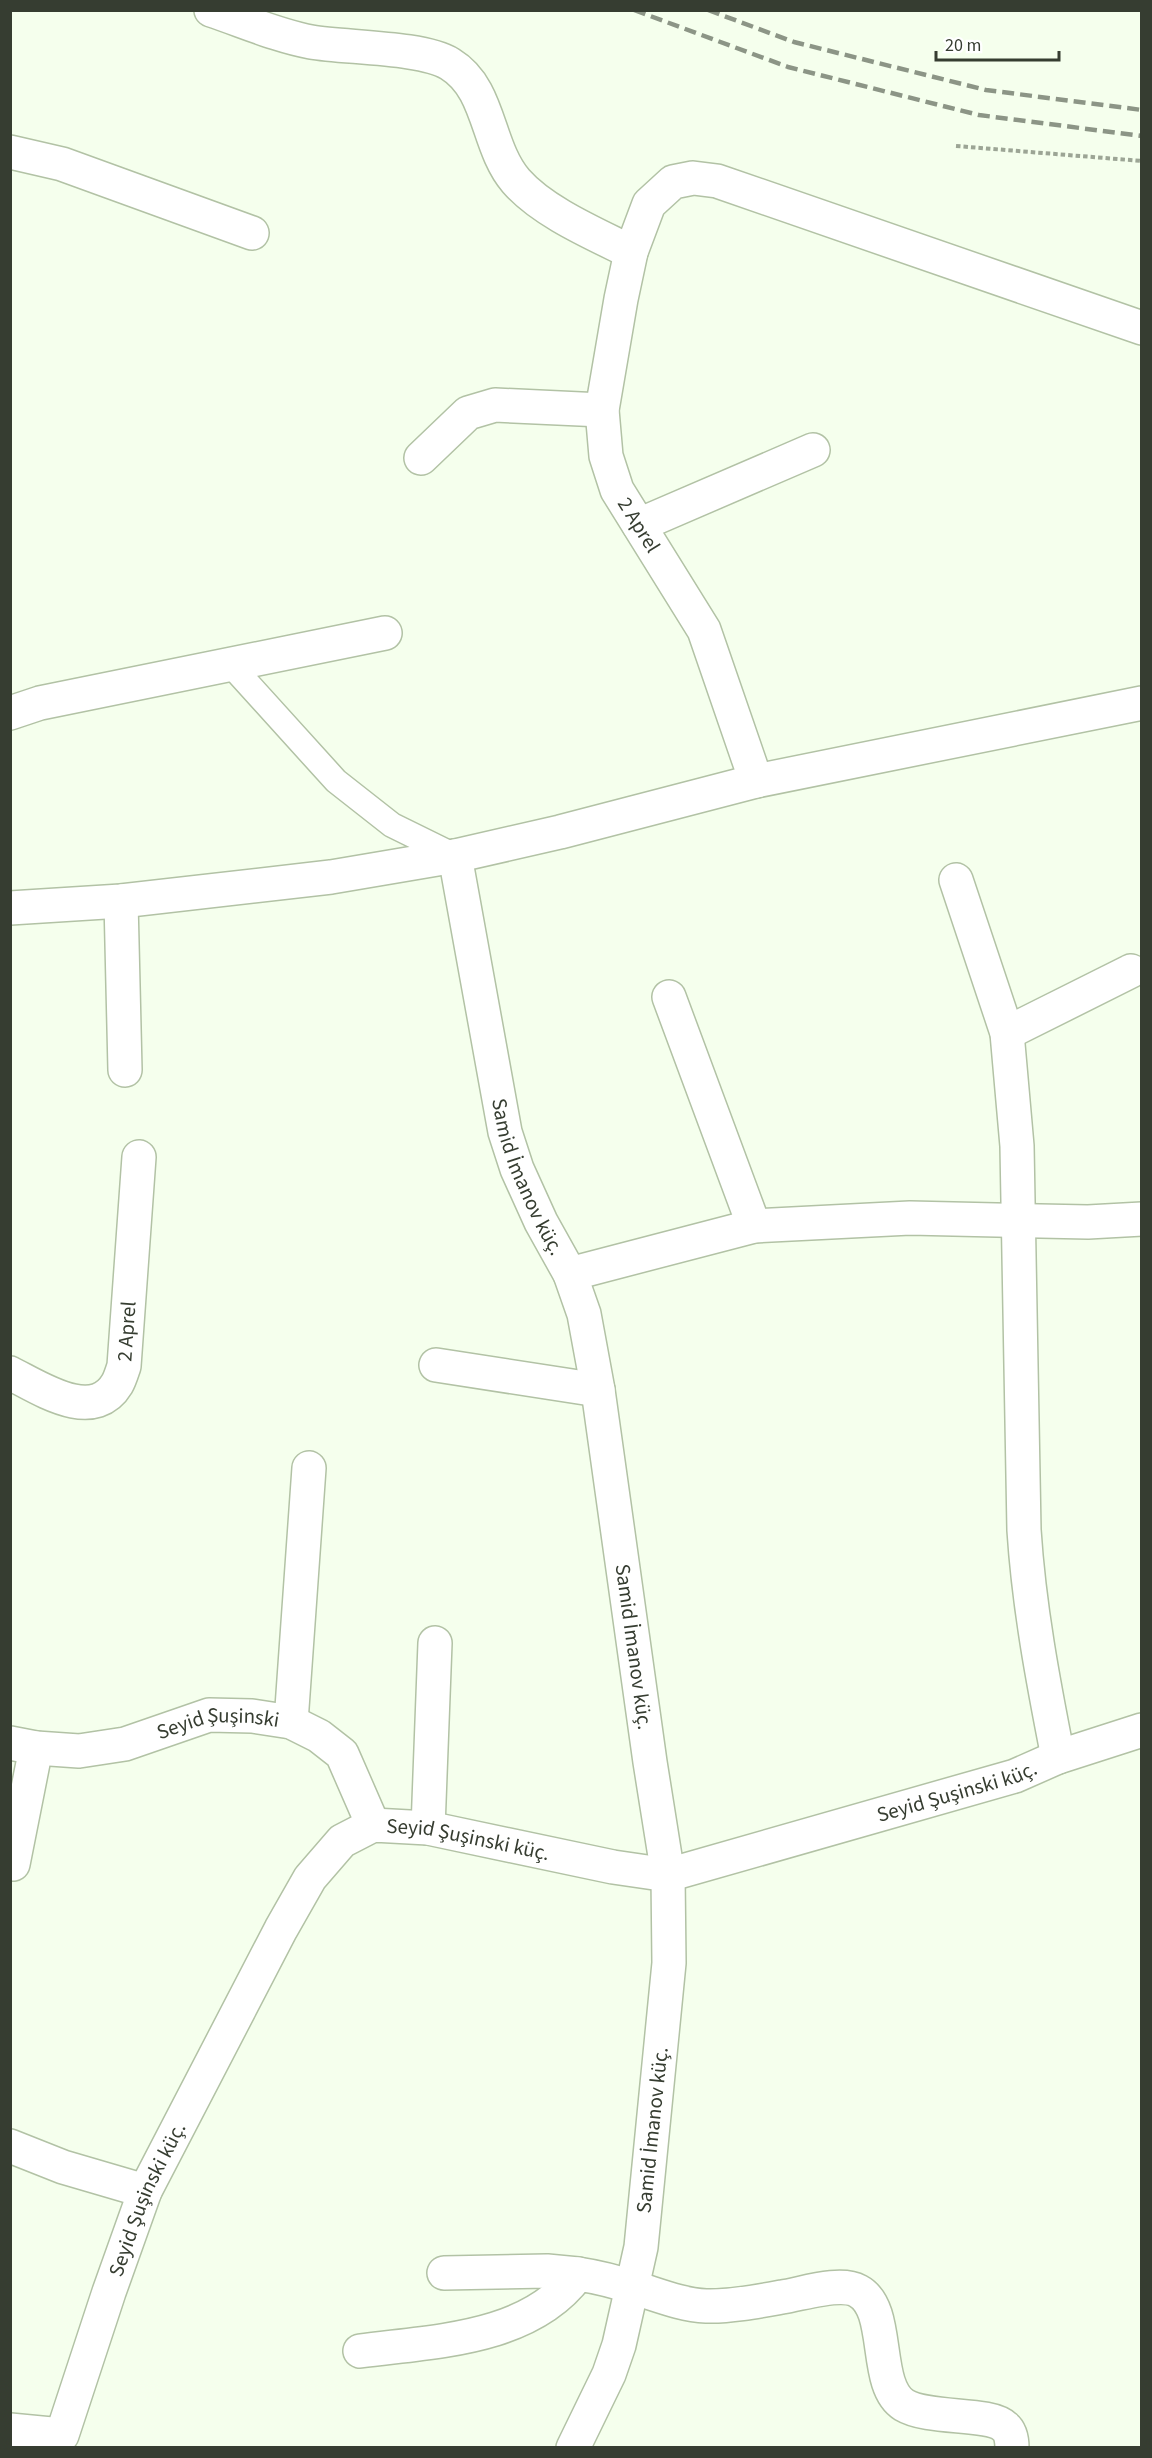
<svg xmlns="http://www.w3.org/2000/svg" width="1152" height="2458" font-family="'Source Sans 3',sans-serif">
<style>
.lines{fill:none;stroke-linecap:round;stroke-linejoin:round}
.service-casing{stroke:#b2c2a5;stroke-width:27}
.minor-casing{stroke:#b2c2a5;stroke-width:36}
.tertiary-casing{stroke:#b2c2a5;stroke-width:36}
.path{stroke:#9ca595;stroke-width:4;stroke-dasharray:4.5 3;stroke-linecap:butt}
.service{stroke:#fff;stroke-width:24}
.minor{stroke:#fff;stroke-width:33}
.tertiary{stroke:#fff;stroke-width:33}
.rail{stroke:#8c9586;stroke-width:4.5;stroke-dasharray:12 6;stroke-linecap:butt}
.labels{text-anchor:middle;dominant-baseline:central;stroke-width:5;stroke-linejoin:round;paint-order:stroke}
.street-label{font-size:21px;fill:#363d31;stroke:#fff}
</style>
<rect width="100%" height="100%" fill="#f5ffed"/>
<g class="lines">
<defs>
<polyline id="service" points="230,664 336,781 392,825 455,856"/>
<g id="minor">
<path d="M211,10c33,11 67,26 100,32 35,6 112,5 139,22 41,25 36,82 66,117 27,31 79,53 115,71"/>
<polyline points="10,152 62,164 252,233"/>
<polyline points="421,458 468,413 495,405 602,410"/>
<polyline points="639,525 813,450"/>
<polyline points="10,713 40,703 385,633"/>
<polyline points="756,781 704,630 617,490 606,456 602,410 621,299 631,252 649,204 673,182 693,178 717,181 1142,328"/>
<path id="s1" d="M455,856l50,276 12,37 24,53 29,52 14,40 14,76 52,372 18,113 1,88 -28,284 -22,98 -10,29 -36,74"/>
<path d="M956,880l51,153 10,113 7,384c5,77 19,151 34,227"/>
<polyline points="121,901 125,1070"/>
<polyline points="669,997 754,1226"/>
<polyline points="1007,1033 1131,971"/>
<polyline points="570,1274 754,1226 910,1218 1088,1222 1142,1219"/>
<polyline points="436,1365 598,1390"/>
<path id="s2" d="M10,1373c30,15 83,51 107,11 3,-5 5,-12 7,-18l15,-209"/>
<polyline points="291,1722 309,1468"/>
<path id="s3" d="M10,1743l26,5 43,3 46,-7 84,-29 43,1 39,6 28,14 23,18 31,71"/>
<polyline points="428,1828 435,1643"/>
<polyline points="13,1864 36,1748"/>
<polyline points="10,2146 63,2167 145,2191"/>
<polyline points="444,2273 547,2271 578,2274"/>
<path d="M360,2351c74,-10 170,-11 218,-77 20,3 39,8 57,14 23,7 47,17 71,18 23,1 54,-5 76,-9 20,-3 58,-16 76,-6 34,18 14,94 46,114 25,15 86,7 101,22 6,5 7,14 7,21"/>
<path id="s4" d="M10,2430l52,5 47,-143 36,-101 136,-262 29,-51 32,-37 31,-16 55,3 185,39 55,8 347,-99 43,-19 84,-27"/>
</g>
<polyline id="tertiary" points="10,908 121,901 331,877 455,856 560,832 756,781 1142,703"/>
</defs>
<use href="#service" class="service-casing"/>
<use href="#minor" class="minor-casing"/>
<use href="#tertiary" class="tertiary-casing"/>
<polyline class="path" points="956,146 1142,161"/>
<use href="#service" class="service"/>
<use href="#minor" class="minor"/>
<use href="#tertiary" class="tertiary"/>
<g class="rail">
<polyline points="634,10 788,67 979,115 1142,136"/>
<polyline points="708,10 794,42 986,90 1142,110"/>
</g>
</g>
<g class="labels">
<g class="street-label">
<text transform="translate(639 525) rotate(58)">2 Aprel</text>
<text stroke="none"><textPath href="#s1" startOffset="330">Samid İmanov küç.</textPath></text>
<text stroke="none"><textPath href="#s2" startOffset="174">2 Aprel</textPath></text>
<text stroke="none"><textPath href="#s1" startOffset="816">Samid İmanov küç.</textPath></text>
<text stroke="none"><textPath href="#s3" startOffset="213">Seyid Şuşinski</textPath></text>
<text stroke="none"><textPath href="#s4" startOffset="1348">Seyid Şuşinski küç.</textPath></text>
<text stroke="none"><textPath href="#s4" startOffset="844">Seyid Şuşinski küç.</textPath></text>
<text transform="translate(652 2130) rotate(-84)">Samid İmanov küç.</text>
<text stroke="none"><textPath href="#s4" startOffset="303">Seyid Şuşinski küç.</textPath></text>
</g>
</g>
<rect width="1152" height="2458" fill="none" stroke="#363d31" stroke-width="24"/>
<path d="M936 51v9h123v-9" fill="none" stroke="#363d31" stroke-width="3"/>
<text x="945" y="51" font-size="18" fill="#363d31" stroke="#ffffff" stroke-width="4.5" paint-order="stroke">20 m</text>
</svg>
